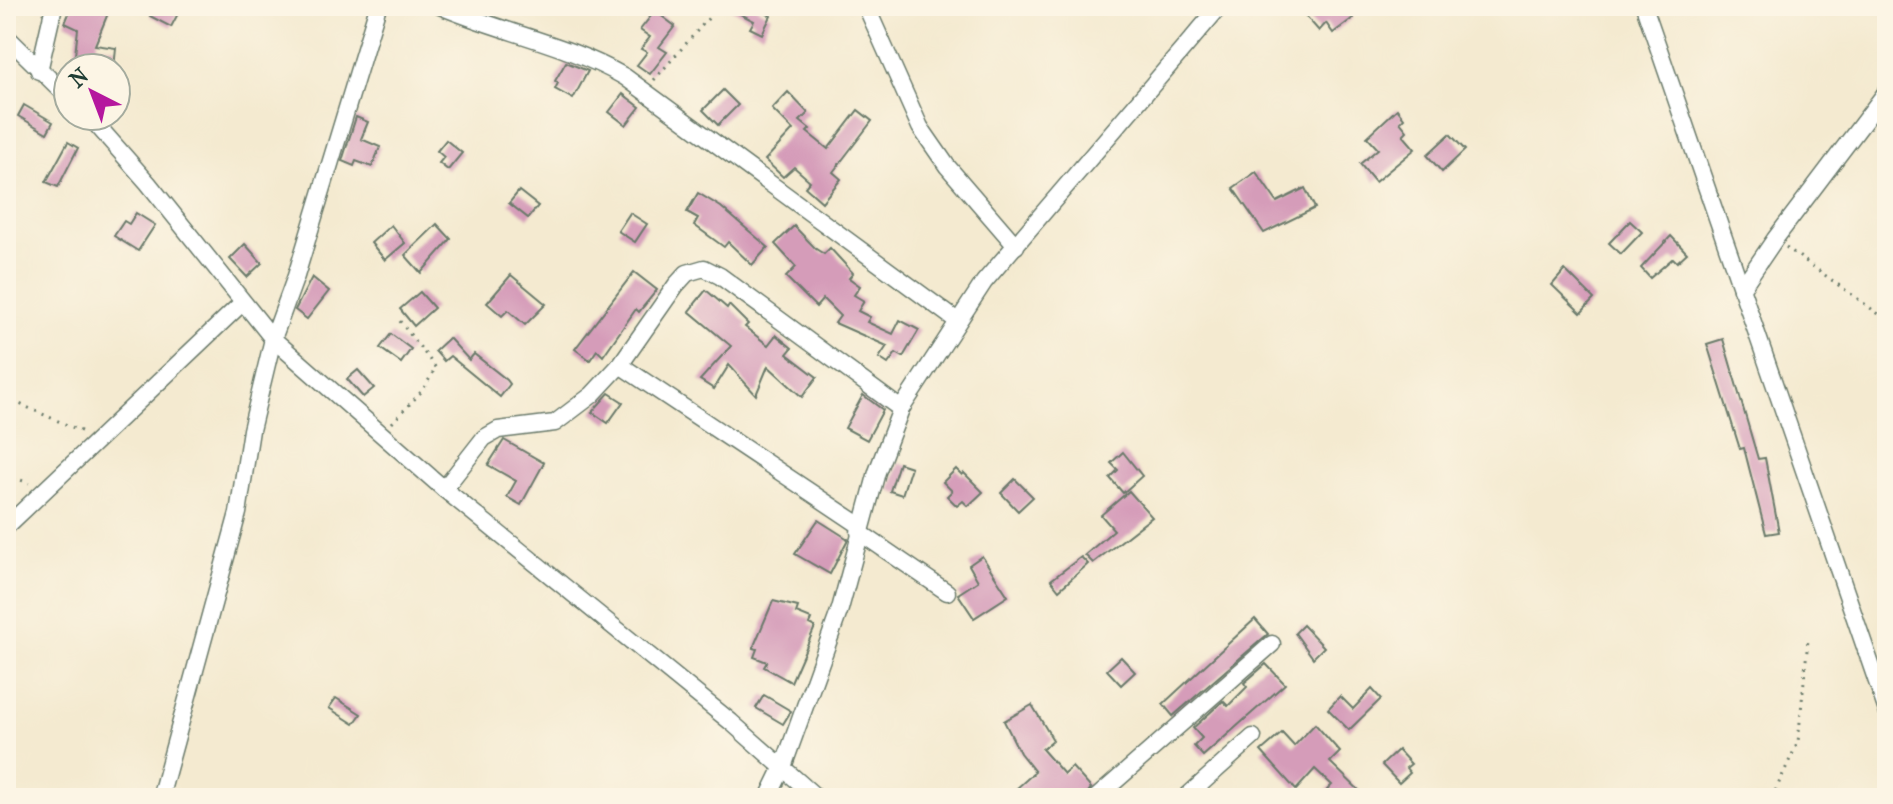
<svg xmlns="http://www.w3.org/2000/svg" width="1893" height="804" font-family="'IM FELL French Canon',serif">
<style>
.building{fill:#d59cb9}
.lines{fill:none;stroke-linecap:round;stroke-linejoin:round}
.street-casing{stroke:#6a7a6b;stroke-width:19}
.path{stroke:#6a7a6b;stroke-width:3;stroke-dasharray:2 6;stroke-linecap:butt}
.street{stroke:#fff;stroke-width:16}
</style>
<rect width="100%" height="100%" fill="#fcf5e5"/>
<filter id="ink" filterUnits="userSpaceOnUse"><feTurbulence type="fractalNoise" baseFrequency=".0125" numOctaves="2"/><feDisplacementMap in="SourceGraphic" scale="16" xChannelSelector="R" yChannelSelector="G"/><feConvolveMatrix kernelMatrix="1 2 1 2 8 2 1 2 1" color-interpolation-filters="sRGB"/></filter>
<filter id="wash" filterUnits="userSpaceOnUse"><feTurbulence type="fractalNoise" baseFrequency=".006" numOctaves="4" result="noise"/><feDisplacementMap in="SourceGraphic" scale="32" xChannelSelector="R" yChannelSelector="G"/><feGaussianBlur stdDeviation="1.8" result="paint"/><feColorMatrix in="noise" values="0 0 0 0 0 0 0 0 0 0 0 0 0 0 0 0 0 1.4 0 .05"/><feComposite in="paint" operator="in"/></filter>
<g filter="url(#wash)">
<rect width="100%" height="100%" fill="#f4ead0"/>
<g id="blocks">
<g class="building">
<polygon points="72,6 111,6 95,45 116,48 114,68 90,66 92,57 75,55 78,29 65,23"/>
<polygon points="155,6 182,6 171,27 150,16"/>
<polygon points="725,6 753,6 771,16 762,34 750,28 754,21"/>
<polygon points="1297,6 1345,6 1353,18 1333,33 1326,23 1319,31"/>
<polygon points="655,11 675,26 659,47 667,52 650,74 637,65 647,52 641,49 650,37 640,30"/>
<polygon points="566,62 588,71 573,99 555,89 558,83 555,81"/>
<polygon points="723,90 738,105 718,125 703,110"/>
<polygon points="788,92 808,113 800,121 810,129 807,132 828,149 858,110 872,121 833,172 841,179 822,202 805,187 810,181 794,167 783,177 765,160 793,130 772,109"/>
<polygon points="623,94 640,107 626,125 609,112"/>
<polygon points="24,105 53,122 47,133 18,116"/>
<polygon points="1397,109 1404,118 1400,122 1407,131 1403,135 1415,149 1375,182 1360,164 1378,149 1367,137"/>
<polygon points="356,117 368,122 361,139 380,147 372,167 356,161 354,166 342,161"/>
<polygon points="1450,134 1465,150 1442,172 1427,155"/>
<polygon points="446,140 462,153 448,170 439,163 444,157 437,151"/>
<polygon points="68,142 78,148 58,187 46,182"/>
<polygon points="1256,172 1277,202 1305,188 1315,208 1264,233 1233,188"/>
<polygon points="519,191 538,206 528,218 509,203"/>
<polygon points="698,193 721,207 768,247 752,265 728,242 724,247 694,225 698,218 687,212"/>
<polygon points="136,213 155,225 138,251 114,236 124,221 129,224"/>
<polygon points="630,213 647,224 635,242 618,231"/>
<polygon points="1630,221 1642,232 1621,254 1609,243"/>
<polygon points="437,224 451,239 421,273 405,255"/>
<polygon points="391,225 405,243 385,260 371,243"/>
<polygon points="794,226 816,249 824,254 830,248 853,273 849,278 860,286 854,295 864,301 858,311 870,317 867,322 893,334 900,320 919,330 903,357 896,353 888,364 879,358 887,346 835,323 840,316 823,299 816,307 786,277 796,267 775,244"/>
<polygon points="1671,236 1687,253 1677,262 1673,258 1650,278 1641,268"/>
<polygon points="245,244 262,263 247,277 230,259"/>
<polygon points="1565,270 1594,299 1581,313 1552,285"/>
<polygon points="634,272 657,290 639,312 636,309 603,356 597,350 590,360 575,349"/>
<polygon points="511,275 546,304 525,325 508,310 502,316 487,303"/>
<polygon points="312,277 329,291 307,319 295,310"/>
<polygon points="706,290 727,308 729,305 748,324 745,327 768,345 776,335 792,348 787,354 817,377 802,397 768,366 756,395 729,365 714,389 700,380 731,346 689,311"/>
<polygon points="420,292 434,308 414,326 400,309"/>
<polygon points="391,334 411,349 401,363 380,348"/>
<polygon points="449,338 469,360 474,354 507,380 510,384 500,397 450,356 444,361 435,351"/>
<polygon points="1723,339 1758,459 1765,458 1779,532 1766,534 1744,448 1740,449 1707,344"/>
<polygon points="358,370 374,388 363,397 347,379"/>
<polygon points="609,393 623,402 608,423 592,412"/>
<polygon points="863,395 883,410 867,440 845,428"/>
<polygon points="504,440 544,463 521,505 507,497 516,481 488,465"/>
<polygon points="1123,452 1142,476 1123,493 1110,478 1118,470 1111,463"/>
<polygon points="899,463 911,467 902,495 890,491"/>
<polygon points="956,469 962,475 964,473 983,492 968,506 963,501 957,506 947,496 952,491 943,482"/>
<polygon points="1015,479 1033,497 1018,511 1001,493"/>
<polygon points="1129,491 1152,517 1093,563 1085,555 1114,530 1101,515"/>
<polygon points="818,520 848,539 830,574 795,554"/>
<polygon points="982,556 1008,596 974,618 958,594 978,581 969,565"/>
<polygon points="1081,557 1088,564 1059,590 1051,580"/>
<polygon points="773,601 798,607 796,613 811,619 809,624 815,627 791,682 764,667 767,662 754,657 757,649 753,648"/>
<polygon points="1255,619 1268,634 1173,716 1163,704"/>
<polygon points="1303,625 1324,647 1313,658 1295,633"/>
<polygon points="1121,657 1135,672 1121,685 1107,670"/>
<polygon points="1266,664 1285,684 1203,756 1194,746 1202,738 1193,728 1223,701 1228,706 1247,687 1244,683"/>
<polygon points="1372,689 1381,699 1349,730 1328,709 1340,696 1353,709"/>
<polygon points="764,695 791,711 783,724 756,708"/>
<polygon points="336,698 361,714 354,724 329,708"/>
<polygon points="1032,705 1053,740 1042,749 1064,774 1072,767 1091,788 1084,798 1025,798 1016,789 1035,772 1020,753 1004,721"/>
<polygon points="1315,724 1340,752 1330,762 1367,798 1335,798 1327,790 1332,785 1315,769 1296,790 1261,751 1282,733 1294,746"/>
<polygon points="1398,750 1411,764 1406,768 1410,773 1399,783 1382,765"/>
</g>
</g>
</g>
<g filter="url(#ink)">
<use href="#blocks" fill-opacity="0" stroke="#6a7a6b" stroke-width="2"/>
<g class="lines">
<defs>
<g id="street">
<path d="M440,6c61,26 128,38 185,71l331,243"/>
<polyline points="866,6 920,127 947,166 1016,246"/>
<polyline points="1644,6 1887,711"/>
<polyline points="6,36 68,97"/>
<polyline points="39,71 54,6"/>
<polyline points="89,116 148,183 273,339 444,489 731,722 817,798"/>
<polyline points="1741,289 1775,239 1887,91"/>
<polyline points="620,365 861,526"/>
<polyline points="444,489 484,438 498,430 555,423 592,395 620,365 676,285 687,273 704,268 720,276 901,409"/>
<polyline points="6,527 242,303"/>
<polyline points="859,532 947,592"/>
<polyline points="160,798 238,513 251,430 273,339 296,276 378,6"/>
<polyline points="768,798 783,767 840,609 877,472 901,409 984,282 1220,6"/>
<polyline points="1096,798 1272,644"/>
<polyline points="1185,798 1253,737"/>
</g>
</defs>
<use href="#street" class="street-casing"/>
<g class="path">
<polyline points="654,80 719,6"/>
<polyline points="1786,247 1887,320"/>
<polyline points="6,398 83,432"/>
<polyline points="392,423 422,391 436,368 399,320"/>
<polyline points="6,475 29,483"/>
<polyline points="1772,798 1798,742 1808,640"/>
</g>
<use href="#street" class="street"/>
</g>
</g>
<rect width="1893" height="804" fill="none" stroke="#fcf5e5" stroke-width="32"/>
<g transform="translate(92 92) rotate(318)"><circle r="38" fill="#fcf5e5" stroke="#a4ab9e" stroke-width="2"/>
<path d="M0-6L14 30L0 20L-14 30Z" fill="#b5179e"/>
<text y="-12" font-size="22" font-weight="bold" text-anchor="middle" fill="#1f3d34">N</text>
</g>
</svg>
